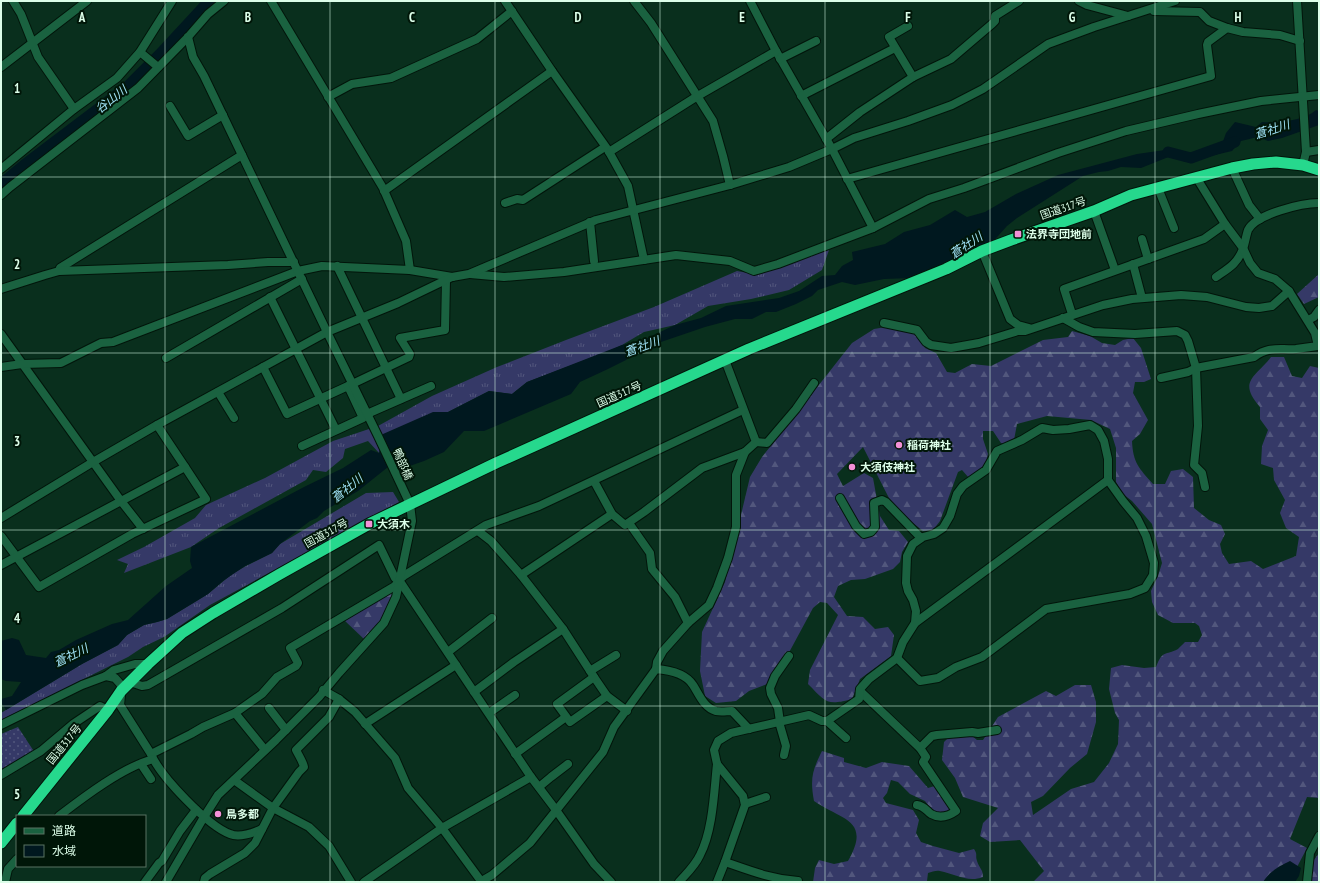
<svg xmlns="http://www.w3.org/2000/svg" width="1320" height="883" font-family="'PT Sans Narrow','Noto Sans JP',sans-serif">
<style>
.grass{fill:url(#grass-tufts)}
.forest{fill:url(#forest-firs)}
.park{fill:url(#park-dots)}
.water{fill:#00181f}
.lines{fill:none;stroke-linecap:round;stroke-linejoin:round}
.river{stroke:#00181f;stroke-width:11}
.minor-casing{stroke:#02150a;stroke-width:10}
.highway-casing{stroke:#02150a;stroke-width:13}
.minor{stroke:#1a6240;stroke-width:8}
.highway{stroke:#26d88d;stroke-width:11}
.grid{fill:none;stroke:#dcfee9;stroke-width:1;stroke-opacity:0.55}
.poi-dot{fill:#f291d6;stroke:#001608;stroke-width:1.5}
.labels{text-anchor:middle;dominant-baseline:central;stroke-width:4;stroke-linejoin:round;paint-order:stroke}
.street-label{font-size:11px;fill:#dcfee9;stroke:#001608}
.poi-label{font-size:11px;font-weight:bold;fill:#dcfee9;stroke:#001608;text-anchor:start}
.water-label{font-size:12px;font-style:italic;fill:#9fe2f6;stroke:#001608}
.grid-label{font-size:13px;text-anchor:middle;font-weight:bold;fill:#dcfee9;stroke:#001608;stroke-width:4;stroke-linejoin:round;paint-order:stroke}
</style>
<defs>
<pattern id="grass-tufts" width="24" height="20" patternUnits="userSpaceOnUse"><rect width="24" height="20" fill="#353967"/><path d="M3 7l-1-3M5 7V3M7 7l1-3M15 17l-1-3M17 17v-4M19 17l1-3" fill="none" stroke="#52577d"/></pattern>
<pattern id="forest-firs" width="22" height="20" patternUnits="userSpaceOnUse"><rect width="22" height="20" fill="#353967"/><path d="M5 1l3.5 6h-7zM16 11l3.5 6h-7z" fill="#52577d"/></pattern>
<pattern id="park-dots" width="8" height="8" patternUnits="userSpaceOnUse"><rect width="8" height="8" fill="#353967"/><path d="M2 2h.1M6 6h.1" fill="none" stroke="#52577d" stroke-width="1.8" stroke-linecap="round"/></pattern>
</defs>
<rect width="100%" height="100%" fill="#092f1d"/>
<g class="grass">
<polygon points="829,250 822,270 789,290 751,299 708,306 675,325 644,332 622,345 609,351 527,382 512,394 489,391 448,412 442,412 380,454 368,441 345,449 343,458 326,472 313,470 306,480 219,528 191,547 124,573 128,564 117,560 144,547 195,518 206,505 265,478 333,441 378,426 432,396 497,367 566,340 654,307 737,271 753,274"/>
<polygon points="393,492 399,502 210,605 164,637 143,647 128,657 1,720 1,713 82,664 118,645 127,635 144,625 157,622 167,619 190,605 208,594 232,574 246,566 272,553 280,544 366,493"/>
</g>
<g class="forest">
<polygon points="1319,274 1319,297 1304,304 1297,294"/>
<path d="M886,327l29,6 10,15 11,5 11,19 8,1 17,-9 19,2 52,-26 25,-3 4,-6 18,5 12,7 13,2 8,-5 10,-2 8,10 10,31 -7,3h-9l-2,11 15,27 -8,14 -8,7c1,22 7,27 21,43h12l6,-13 12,-2 10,8 1,31 15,12 12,5 4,9 -5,10 2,9 7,11 22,-3 12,8 33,-13 3,-19 -13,-9 -6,-15 5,-13 -11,-20 -1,-12 -12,-4 1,-18 6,-16 -8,-11v-12c-23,-26 -4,-30 11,-50h13l8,19 10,2 8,-12 9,2v430l-12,-1 -17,42 17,9 -10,19 -20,15h-244l11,-11 -24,-31 -30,2 -10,-6 3,-13 15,-15 -35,-11 -8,-19 -13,-18 2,-18 6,-6 21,-1 6,5h6l15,-23 48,-26 10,5 19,-11h16l5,17v20l-9,32 -17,14 -27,28 -12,6 2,13 38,-26 23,-7 15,-19 9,-19 1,-24 -4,-7 -6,-24 2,-21 11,-3 22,3 12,-1c7,-18 9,-11 22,-18 2,-2 5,-5 7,-7h13l4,-7 -3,-9 -4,-3h-22l-15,-8 -6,-13 -1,-11 7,-15 4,-13 -10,-39 -20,-23 -9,-7 -7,-12v-34l-6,-19 -19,-9 -44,-4 -30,8 -3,16 -8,4 -5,-1 -8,-12h-10v8l5,15 -4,15 -15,9 -7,-8 -4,2 -18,49 -7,9 -10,1 -10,-8 -13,-6 -9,-15 -28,-55 -26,27 6,12 21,-13 9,5 7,38 9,14 10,1 9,11 -6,10 -2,10 -7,7 -28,10 -14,1 -13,6 -4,11 13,19 16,1 12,12 13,-2 6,8 -3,21 -31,23 -8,20c-26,7 -26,3 -44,-15l2,-14 28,-55 -11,-12 -7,-1 -7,6 -27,50 -19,26 -18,7 -13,10 -20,2 -11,-7 -5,-25 2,-39 23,-50 25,-105 12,-20 90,-114 22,-14z"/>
<polygon points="394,588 393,596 379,628 365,640 344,620"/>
<path d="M822,751l22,7v4l22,6 16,-6 27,4 19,22 10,-3 17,25 -14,5 -9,-5 -7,-9 -15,-7 -12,-12 -7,-2 -4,13 -4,5 3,5 27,7 6,10 -3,13 5,9 12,4 26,7 15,-4c4,6 1,6 3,12 2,7 6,8 6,16 -15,6 -28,-3 -43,-6 -4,-1 -8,1 -12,2l-1,8 2,1h-116l2,-14 4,-8 15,4 14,-3c24,-42 -7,-41 -34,-60 -4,-22 -2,-30 8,-50z"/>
<polygon points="1319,853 1319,882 1302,882 1306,871"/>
</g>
<polygon class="park" points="18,727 35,753 1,774 1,734"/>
<g class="water">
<path d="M1316,110l3,1v14l-37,13 -14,3 -10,-4 -17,4 -9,10 -46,11 -15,-6 -30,12 -20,-1 -13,4 -9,1 -16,4 -66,42 -10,8 -18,20 -77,32 -28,1 -29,6 -13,-3 -24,8 -6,6 -16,8 -20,8h-10l-14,7h-17l-30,8 -44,15 -8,7 -6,-2 -11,6 -10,7 -18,9 -28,13 -9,12 -87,37h-20l-20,21 -20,9 -26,9 -5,-7 -35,28 -34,20 -7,7 -7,3 -30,23 -8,9 -27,13 -22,15 -15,13 -41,25 -10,3 -13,3 -17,10 -9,10 -36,19 -76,46 -5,-8v-3l11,-3 9,-14 -15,-1 -5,-2v-38l11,-3 7,2 7,15 20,3 5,-6 8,-2 17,-10 36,-16 16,-4 38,-34 26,-18 -2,-7 1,-14 113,-60 39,-19 28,-18 8,3 4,-19 50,-22h15l41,-21 23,3 15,-12 95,-37 19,-4 34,-16 26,-7 25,-12 53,-8 20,-7 23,-15 13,-1 7,-9 11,-6 -1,-8 33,-8 19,-12 26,-7 25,-15 12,7 18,-5 31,-18 42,-19 79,-21 35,-5 11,7 38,-9 5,-14 9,-11 21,5 6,-5c16,1 42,-1 54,-12z"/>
<path d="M1290,861l11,7 -2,8 -4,6h-32c7,-11 16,-16 27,-21z"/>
</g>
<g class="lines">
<g class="river">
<polyline points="1168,152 1191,158 1235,142"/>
<polyline points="1,184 24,165 127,87 160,54 209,1"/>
</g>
<defs>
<g id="minor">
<polyline points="13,1 21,14 38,57 74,109"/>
<polyline points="271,1 383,188 406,241 410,270"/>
<polyline points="505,1 552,71 608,150 628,186 644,260"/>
<polyline points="634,1 651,23 713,121 723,156 730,185"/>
<polyline points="750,1 776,51 832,149 873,228"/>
<polyline points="1079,1 1087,5 1128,16"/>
<polyline points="1297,1 1306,152 1303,165"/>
<polyline points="1154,11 1200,12 1209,21 1227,28"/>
<polyline points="908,26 889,37 913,77"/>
<polyline points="140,52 158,67"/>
<polyline points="780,59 816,41"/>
<polyline points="1,67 87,1"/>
<polyline points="801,96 895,48"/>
<polyline points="328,97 352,84 391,78 477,39 512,11"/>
<polyline points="170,106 188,136 223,115"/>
<polyline points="826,139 860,112 913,77 951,59 992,24 995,21 995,16 1019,1"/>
<polyline points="609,152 696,97 776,51"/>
<polyline points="1306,152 1319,150"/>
<polyline points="1232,168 1249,205 1260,219"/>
<polyline points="1,169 74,109 117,78 140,52 172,1"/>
<polyline points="847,179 1211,76 1207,45 1208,42 1227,28 1243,32 1280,35 1300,41"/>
<polyline points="1158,188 1174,228"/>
<polyline points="384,191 552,71"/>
<polyline points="1,195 10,187 138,88 188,37 208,14 224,1"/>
<polyline points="505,203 517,199 523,200 605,147"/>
<polyline points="1094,211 1115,270"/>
<polyline points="590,222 594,261"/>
<polyline points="1142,239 1148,259"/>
<polyline points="982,251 1010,319 1018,325 1029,328"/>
<polyline points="1133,264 1142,298"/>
<polyline points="337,266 401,399"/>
<polyline points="59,271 60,268 242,155"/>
<polyline points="470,274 504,277 564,272 676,255 730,261 754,271 778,264 873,228 929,199 964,188 1058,153 1126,131 1198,114 1261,101 1319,95"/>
<path d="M1216,277c13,-9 21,-13 27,-28 2,-6 3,-13 5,-19 8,-16 54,-27 71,-27"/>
<polyline points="1,289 45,275 59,271 228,265 268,262 294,262"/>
<polyline points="270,297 336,430"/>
<polyline points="1072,314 1064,289 1204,239 1225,224"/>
<polyline points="1063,318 1079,327 1093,332 1135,334 1177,331 1185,335 1188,341 1196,368 1198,426 1194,465 1202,473 1205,487"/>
<polyline points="1308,320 1314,317 1319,310"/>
<polyline points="884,323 917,330 926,342 931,345 951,348 979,343 1018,331 1025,331 1103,305 1132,299 1181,295 1207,297 1246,307 1259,308 1272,306 1289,291"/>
<polyline points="1,334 121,501 143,529"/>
<polyline points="166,358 302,279"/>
<polyline points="1,367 22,364 61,363 101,343 113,342 298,271 322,266 410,270 452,277"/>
<polyline points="263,367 287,414 348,386"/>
<path d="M1161,378l27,-6 8,-4 58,-11c15,-11 24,-7 42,-8 7,-1 15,-2 22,-3l-3,-13 -26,-42 -14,-12 -17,-6 -8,-10 -7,-15 -18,-24 -29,-47"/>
<polyline points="218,392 234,418"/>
<polyline points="367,414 431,386"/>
<polyline points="756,442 767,443 796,409 814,383"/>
<polyline points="302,446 363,418 348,386 409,357 410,354 400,338 445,330 446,280"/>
<polyline points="594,481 612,514 625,525 644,512 702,468 745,452 756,442 725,360"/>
<polyline points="840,498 856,526 864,534 871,532 875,527 874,503 882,500 886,502 921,538"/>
<polyline points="1,518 93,462 157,425 327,332 398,303 452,277 469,274 596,220 730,185 789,167 832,149 854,138 908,121 952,105 983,89 1048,44 1094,27 1175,1"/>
<polyline points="629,523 650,553 652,569 675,597 688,623"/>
<polyline points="478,531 491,541 521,575 563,629 594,677 607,696 627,711"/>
<polyline points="1,536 39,587 132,534 206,499 185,467"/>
<polyline points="1,565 185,467 157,425"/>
<polyline points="521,575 612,514"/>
<polyline points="448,652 492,618"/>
<polyline points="897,658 920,681 938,678 956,667 982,657 1046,609 1130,594 1145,588 1153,575 1154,563 1146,536 1137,518 1123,501 1108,480 1108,459 1104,441 1098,430 1090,425 1069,429 1053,430 1042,428 1022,440 997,451 986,470 963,486 957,494 950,516 943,528 934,534 923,537 913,544 907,556 906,583 908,591 913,600 916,611 915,623"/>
<polyline points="656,669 657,662 663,651 688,623 709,605 717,588 728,558 736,527 736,475 745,452"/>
<polyline points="590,671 616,655"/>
<path d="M106,676l9,2 7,8 -2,19 31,49c9,22 57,72 79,80 9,4 23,-1 32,-5"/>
<polyline points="594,677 557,704 570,722 607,696"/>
<polyline points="130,682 142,686 148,685 282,608 379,545 395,578 399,580 531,777 556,810 594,864 611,882"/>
<polyline points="323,690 339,699"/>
<path d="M860,691l60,57 6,9 -3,5 33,49c-7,5 -16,8 -25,3 -5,-4 -7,-8 -14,-9"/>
<polyline points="474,692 514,662 563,629"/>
<polyline points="269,708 286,730"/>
<polyline points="235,713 265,750"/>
<polyline points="489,713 515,695"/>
<polyline points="827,721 846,738"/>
<polyline points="779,722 786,746 784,755"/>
<polyline points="780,722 778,708 771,694 770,688 775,676 789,656"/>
<polyline points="365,724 456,665"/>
<polyline points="1,725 82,685 106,676 114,670 135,664 148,664"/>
<polyline points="920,748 932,736 937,735 972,732 978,733 997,730"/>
<polyline points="151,754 191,734 203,727 235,713 262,694 277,677 296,666 298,663 290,648 395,586 399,580 405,575 486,525 539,506 743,410"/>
<polyline points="515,754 566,717"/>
<polyline points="141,764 151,779"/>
<polyline points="1,775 41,751 73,724 100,706 108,710"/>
<polyline points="234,780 273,808 309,827 329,846 351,882"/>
<polyline points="539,787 551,777 568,764"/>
<polyline points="745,804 766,797"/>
<path d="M59,816c26,-20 63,-48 94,-57"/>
<path d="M725,862c26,9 46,17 73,19"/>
<polyline points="5,882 8,869 17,859"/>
<polyline points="145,882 159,863 162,861 180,831 196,810"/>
<polyline points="166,882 204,817 218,795 276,740 319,697 339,673 384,623 396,597 412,521 410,504 378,436 327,332 204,76 193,57 188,37"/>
<path d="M204,882l1,-4 5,-4 35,-21 10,-10 18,-35 26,-36 5,-5c-1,-5 -5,-11 -8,-17l33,-33 10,-18 16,13 40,46 13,30 34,40 39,53"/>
<polyline points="364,882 442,828 531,777"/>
<path d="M480,882l12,-7 38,-32 73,-91 11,-25 42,-58c13,1 30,5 37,16 6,9 11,23 23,26 5,1 11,0 16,0l17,18"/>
<path d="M679,882c7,-8 16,-16 21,-27 13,-25 14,-63 17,-91"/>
<polyline points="717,882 725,862 745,805 743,796 717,764 714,750 718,741 731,733 809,715 822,721 827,721 859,699 860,689 869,679 897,658 903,642 915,623 1108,480"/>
<polyline points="1307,882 1310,853 1319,836"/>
</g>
<g id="highway">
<polyline points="23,816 108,710 121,691 148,664 182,633 213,613 280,574 371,523 496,463 749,349 946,269 982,251 1011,240 1094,211 1131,195 1232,168 1253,164 1276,162 1303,165 1319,170"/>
<polyline points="1,843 17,823"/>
</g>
</defs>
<use href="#minor" class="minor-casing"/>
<use href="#highway" class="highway-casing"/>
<use href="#minor" class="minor"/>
<use href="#highway" class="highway"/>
</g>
<path class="grid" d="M165,1v881M330,1v881M495,1v881M660,1v881M825,1v881M990,1v881M1155,1v881M1,177h1318M1,353h1318M1,530h1318M1,706h1318"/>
<g class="poi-dot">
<rect x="1014" y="230" width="8" height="8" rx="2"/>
<circle cx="899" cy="445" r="4"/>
<circle cx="852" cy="467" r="4"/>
<rect x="365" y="520" width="8" height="8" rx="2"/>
<circle cx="218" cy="814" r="4"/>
</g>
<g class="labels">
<g class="street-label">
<text transform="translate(1063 208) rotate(-19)">国道317号</text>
<text transform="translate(619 394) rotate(-24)">国道317号</text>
<text transform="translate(403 464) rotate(66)">鴨部橋</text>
<text transform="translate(326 533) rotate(-29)">国道317号</text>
<text transform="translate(64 744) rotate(-51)">国道317号</text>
</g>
<g class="poi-label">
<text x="1026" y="234">法界寺団地前</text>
<text x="907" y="445">稲荷神社</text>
<text x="860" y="467">大須伎神社</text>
<text x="377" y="524">大須木</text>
<text x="226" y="814">鳥多都</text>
</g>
<g class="water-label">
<text transform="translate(111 99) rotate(-38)">谷山川</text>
<text transform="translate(1272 129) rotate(-18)">蒼社川</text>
<text transform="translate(966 245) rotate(-34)">蒼社川</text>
<text transform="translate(642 346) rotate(-20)">蒼社川</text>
<text transform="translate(347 488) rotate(-39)">蒼社川</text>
<text transform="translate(71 655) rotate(-26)">蒼社川</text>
</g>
</g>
<g class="grid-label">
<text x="82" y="22">A</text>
<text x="248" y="22">B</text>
<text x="412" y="22">C</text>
<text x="578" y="22">D</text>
<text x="742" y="22">E</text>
<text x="908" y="22">F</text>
<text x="1072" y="22">G</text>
<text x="1238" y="22">H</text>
<text x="17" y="93">1</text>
<text x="17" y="269">2</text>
<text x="17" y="446">3</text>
<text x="17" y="623">4</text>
<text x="17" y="799">5</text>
</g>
<rect width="1320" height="883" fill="none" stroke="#dcfee9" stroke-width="4"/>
<rect x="16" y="815" width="130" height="52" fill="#001608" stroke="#587362"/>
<rect x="24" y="828" width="20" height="6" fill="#1a6240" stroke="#587362"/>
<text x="52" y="835" font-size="12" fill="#dcfee9">道路</text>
<rect x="24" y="845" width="20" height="12" fill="#00181f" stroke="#587362"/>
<text x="52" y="855" font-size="12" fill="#dcfee9">水域</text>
</svg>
